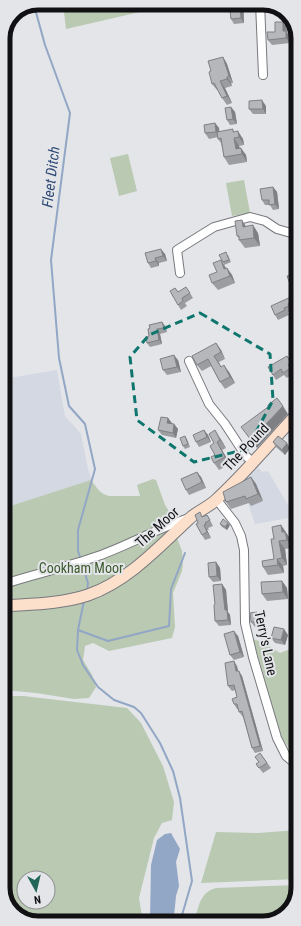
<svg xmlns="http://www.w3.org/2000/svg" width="301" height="926" font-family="'Roboto Condensed',sans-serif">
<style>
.built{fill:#d3d8e3}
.green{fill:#b9c9b2;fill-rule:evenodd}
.water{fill:#92a6c5}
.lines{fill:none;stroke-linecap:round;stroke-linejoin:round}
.stream{stroke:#92a6c5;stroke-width:2}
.lane-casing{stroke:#78797d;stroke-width:6}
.street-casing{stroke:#78797d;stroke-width:10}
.secondary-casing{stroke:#78797d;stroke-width:13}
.lane{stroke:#fff;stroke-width:4}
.street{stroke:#fff;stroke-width:8}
.secondary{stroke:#fce0cc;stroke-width:11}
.wall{fill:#9c9da1}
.shaded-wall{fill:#7f8083}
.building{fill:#b5b7bb;stroke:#7f8083}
.marked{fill:none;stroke:#0f766e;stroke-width:3;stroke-dasharray:8 5;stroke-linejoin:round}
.labels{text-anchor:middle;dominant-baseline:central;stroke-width:4;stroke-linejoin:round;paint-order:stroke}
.street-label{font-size:14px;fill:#111113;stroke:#e3e5e9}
.park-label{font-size:14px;fill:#3c5a2c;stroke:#e3e5e9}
.water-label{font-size:15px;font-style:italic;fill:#304b76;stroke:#e3e5e9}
.rim{fill:none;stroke:#111113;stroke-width:5}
</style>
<rect width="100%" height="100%" fill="#e3e5e9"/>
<g class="built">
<polygon points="57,370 65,416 81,434 88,469 92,480 4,508 3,379"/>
<polygon points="255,464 262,472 268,471 295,517 255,524 246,497 233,488"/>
</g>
<g class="green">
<polygon points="63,3 179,3 66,29"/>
<polygon points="128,154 137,191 119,196 110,158"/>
<polygon points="244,180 250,213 232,216 226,183"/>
<path d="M153,479l3,1 9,25 17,27 -5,6 5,13 1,12 -1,8 -9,22 2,34 -3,11 -63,13 -16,-8 -8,3 -2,14 9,15 4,12 -7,11 -15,1 -38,-6 -32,-3v-182l87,-28c6,8 9,14 18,16h31l-3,-11z"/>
<polygon points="253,639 264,643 280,653 298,646 298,758 292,753 281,736"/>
<path d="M4,696h19l104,12 14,15 22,43 11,36 -2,18 -10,3 -8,15 -15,60 4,24 -107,1 -21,-9 -11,-17zM24,878h24v24h-24z"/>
<polygon points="298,830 298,879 201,883 216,832 258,833"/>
<path d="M298,885l-7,24 -19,13h-78c5,-15 5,-29 22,-34z"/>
</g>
<polygon class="water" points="171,833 180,849 176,862 179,886 176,896 174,916 170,922 150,922 151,865 157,840 165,834"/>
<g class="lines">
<g class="stream">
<polyline points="34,5 45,45 70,113 51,260 59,358 69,406 85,424 95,469 78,530 78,551 81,560"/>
<polyline points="82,564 88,583 87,591"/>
<polyline points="84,601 78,630 77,650 83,665 98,687 114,700 134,707 141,713 160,743 173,771 180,798 192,881 180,922"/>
<polyline points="78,630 108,641 169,626 171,589 185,553"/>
</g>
<defs>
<polyline id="lane" points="288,426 297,436"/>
<g id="street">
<polyline points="260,3 263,75"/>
<polyline points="180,273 177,250 214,227 250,217 265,221 277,229 291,233 297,232"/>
<polyline points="189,361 209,404 225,424 246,456 253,463"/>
<polyline points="217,500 235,523 241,536 244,550 245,623 253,657 277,738 286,756 298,766"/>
<path d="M4,584c31,-10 63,-17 94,-28 31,-11 60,-28 91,-38"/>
</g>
<path id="secondary" d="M4,606c27,-2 57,-2 84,-11 40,-14 71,-48 101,-76 8,-8 21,-12 29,-21 28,-26 53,-56 79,-84"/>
</defs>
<use href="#lane" class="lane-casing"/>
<use href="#street" class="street-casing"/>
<use href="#secondary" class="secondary-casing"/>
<use href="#lane" class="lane"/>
<use href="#street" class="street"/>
<use href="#secondary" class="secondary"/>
</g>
<g class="wall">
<polygon points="229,3 243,3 244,23 234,24 231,19"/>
<polygon points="286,27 287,32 289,36 290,43 272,45 268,40 275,32"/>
<polygon points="223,57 227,64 233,83 231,83 232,86 225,88 232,103 227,105 222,98 218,90 217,90 212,84 211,71"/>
<polygon points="266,106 266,114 253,114 249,109"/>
<polygon points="231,107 235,112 237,124 230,125 227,120"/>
<polygon points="215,123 219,128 219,131 234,132 243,139 244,145 239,146 240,148 246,155 247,162 229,165 224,157 221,143 218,139 218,137 209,139 205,133"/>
<polygon points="273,187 277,192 279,209 273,210 270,205 265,205 262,200"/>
<polygon points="246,226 258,233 260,246 245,248 239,240 239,238 237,236"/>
<polygon points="145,253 165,254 167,261 159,263 159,266 151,268 148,263"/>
<polygon points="228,255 231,262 224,265 223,262"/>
<polygon points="227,268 232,275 235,283 218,290 212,283"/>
<polygon points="297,273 297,287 293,289 290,284"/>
<polygon points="175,288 178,292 190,293 193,298 185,303 187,306 181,310 178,305"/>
<polygon points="296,300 297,303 297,306 291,309 292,310 288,312 289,315 278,320 275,315 271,306"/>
<polygon points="162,322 165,326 167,332 160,334 162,344 150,347 147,343 149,336 150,328"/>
<polygon points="216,343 221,350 225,359 219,362 221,367 229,372 235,383 225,389 220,382 211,366 202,371 197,365"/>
<polygon points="287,356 295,368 292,370 294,373 287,378 284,375 276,380 268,367"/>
<polygon points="178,360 181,372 167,375 163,370"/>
<polygon points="297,415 297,431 291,422"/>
<polygon points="168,418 172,424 174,424 178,429 176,438 162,435 158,430"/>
<polygon points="204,430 208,435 211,442 199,447 196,442"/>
<polygon points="185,436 187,439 190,447 185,449 183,446"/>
<polygon points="220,438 226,448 222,450 230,464 219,470 214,463 214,443"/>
<polygon points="273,442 290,448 285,455 276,447"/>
<polygon points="197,472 201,477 206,488 189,495 186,490"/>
<polygon points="251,477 256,484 263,501 251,506 249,503 231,509 226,502"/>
<polygon points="207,515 210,520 213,526 208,528 209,530 207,530 211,538 205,540 202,535 198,523 203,517"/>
<polygon points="220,524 230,525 227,530 222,527"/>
<polygon points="281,525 291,540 292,548 285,549 287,565 283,566 284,573 268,575 263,567 274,559 274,539"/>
<polygon points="216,562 220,568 221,581 213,582 209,577"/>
<polygon points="282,581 287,588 288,599 267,601 262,594"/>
<polygon points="222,584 226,590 228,612 230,615 231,625 219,626 215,621 215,604"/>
<polygon points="257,612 260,617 261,627 255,627 251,622"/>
<polygon points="288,635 285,645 275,643 271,638"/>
<polygon points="238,636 244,657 234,660 230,655"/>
<polygon points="237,666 238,671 242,676 263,751 255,753 252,748 243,717 239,712 238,709 237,709 234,704 237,697 235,690 232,691 228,686"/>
<polygon points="260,753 271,768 263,773 256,764 259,762"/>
</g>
<g class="shaded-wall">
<polygon points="240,3 243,3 244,23 241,18"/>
<polygon points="283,22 286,27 287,32 289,36 290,43 286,38 283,31"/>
<polygon points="223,57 227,64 233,83 229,76"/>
<polygon points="227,77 231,83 232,86 227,79"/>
<polygon points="220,81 225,88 232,103 227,96"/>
<polygon points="262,100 266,106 266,114 263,109"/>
<polygon points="231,107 235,112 237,124 233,119"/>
<polygon points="215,123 219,128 220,137 216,132"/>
<polygon points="238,131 243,139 244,145 239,137"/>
<polygon points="234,138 239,146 241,155 236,149"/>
<polygon points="241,148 246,155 247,162 242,154"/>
<polygon points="273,187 277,192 279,209 275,204"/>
<polygon points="242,220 247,228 243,227"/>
<polygon points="253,225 258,233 260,246 254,238"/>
<polygon points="161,249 165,254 167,261 163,256"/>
<polygon points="155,258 159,263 159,266 156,261"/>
<polygon points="221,260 226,268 229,276 224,269"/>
<polygon points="227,268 232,275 235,283 230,276"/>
<polygon points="162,322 165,326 167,332 164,328"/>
<polygon points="157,329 160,334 162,344 159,340"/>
<polygon points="216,343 221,350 225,359 221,352"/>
<polygon points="174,355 178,360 181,372 177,367"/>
<polygon points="224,365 229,372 235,383 230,377"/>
<polygon points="283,406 288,414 257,448 251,440"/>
<polygon points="168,418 172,423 171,428 167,423"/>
<polygon points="174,424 178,429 176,438 173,433"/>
<polygon points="204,430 208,435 211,442 207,437"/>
<polygon points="215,430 220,438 226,448 220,440"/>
<polygon points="217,442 222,450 230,464 225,457"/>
<polygon points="287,443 290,448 285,455 282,450"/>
<polygon points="197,472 201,477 206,488 202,482"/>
<polygon points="251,477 256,484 263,501 258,494"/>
<polygon points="228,523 230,525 227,530 225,527"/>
<polygon points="204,525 207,530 211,538 207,532"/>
<polygon points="281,525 291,540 292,548 282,532"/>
<polygon points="279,541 285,549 287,565 282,558"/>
<polygon points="277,559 283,566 284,573 278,565"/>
<polygon points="216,562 220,568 221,581 217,576"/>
<polygon points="282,581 287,588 288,599 283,592"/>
<polygon points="222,584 226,590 228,612 230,615 231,625 228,620 225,610"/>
<polygon points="257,612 260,617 261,627 257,622"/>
<polygon points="284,629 288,635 285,645 281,640"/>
<polygon points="234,631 238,636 244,657 240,652"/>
<polygon points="234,661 237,666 239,676 236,671"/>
<polygon points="239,671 242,676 263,751 260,746"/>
</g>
<g class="building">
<polygon points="229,3 240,3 241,18 231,19"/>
<polygon points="275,22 283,22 283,31 286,31 286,38 268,40 267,32 275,32"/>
<polygon points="223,57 229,76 227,77 227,79 220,81 227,96 222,98 214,83 212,84 209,72 211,71 208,61"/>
<polygon points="262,100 263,109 249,109 249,101"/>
<polygon points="231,107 233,119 227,120 225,108"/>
<polygon points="215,123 216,132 205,133 204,125"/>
<polygon points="233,129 233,132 238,131 239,137 234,138 236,149 241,148 242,154 224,157 221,138 218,139 217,132"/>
<polygon points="294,143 297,143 297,152 294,153"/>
<polygon points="273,187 275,204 269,205 269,200 262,200 260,189"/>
<polygon points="242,220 243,227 253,225 254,238 239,240 239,236 237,236 235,221"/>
<polygon points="161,249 163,256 155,258 156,261 148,263 145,253"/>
<polygon points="226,252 229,260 223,262 219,255"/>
<polygon points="221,260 224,269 227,268 230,276 212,283 209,275 217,272 213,263"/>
<polygon points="297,273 297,281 290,284 287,276"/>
<polygon points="186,287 190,293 182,298 183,301 178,305 170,291 175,288 178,292"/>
<polygon points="293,296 295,301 288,304 289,306 284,308 285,310 275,315 271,306"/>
<polygon points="162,322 164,328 157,329 159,340 147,343 146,337 149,336 148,329 150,328 149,325"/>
<polygon points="216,343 221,352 214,356 221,367 224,365 230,377 220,382 208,359 197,365 192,356"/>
<polygon points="174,355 177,367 163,370 160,359"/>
<polygon points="287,356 291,363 288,365 291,368 283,373 281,369 273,375 268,367"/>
<polygon points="277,398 283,406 251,440 241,427 268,407 268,405"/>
<polygon points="297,415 297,429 291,422"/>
<polygon points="161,417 168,418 167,423 174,424 173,433 158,430"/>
<polygon points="204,430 207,437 196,442 193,435"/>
<polygon points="215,430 220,440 217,442 225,457 214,463 211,457 215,455 210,446 214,443 209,434"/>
<polygon points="185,436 188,444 183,446 180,438"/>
<polygon points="278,436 287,443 282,450 273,442"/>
<polygon points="197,472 202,482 186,490 181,479"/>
<polygon points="251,477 258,494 246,499 245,496 226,502 223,492"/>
<polygon points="200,512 202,517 207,515 210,520 205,523 206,524 204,525 207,532 202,535 196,524 198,523 195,515"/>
<polygon points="223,519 228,523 225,527 220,524"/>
<polygon points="281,525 282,532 285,532 287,540 279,541 282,558 277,559 278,565 263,567 262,561 274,559 271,539 274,539 272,527"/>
<polygon points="216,562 217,576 209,577 208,563"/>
<polygon points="282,581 283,592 262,594 261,582"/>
<polygon points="222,584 225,610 227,610 228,620 215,621 214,605 215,604 213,585"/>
<polygon points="257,612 257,622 251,622 250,613"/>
<polygon points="274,627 284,629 281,640 271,638"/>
<polygon points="234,631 240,652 230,655 224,634"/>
<polygon points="234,661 236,671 239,671 260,746 252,748 242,711 239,712 237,704 234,704 232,699 237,697 234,685 228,686 225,663"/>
<polygon points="260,753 267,763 259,768 256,764 259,762 255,757"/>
</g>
<path class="marked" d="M200,313l70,41 3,46 -26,49 -53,13 -57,-42 -7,-63 19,-22z"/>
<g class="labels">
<g class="street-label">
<text transform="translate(246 447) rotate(-47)">The Pound</text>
<text transform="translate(157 527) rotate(-42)">The Moor</text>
<text transform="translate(266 643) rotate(78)">Terry's Lane</text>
</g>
<g class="park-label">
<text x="81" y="568">Cookham Moor</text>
</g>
<g class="water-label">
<text transform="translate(51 177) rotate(-83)">Fleet Ditch</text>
</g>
</g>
<path d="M0 0H301V926H0ZM38 10H263A28 28 0 0 1 291 38V888A28 28 0 0 1 263 916H38A28 28 0 0 1 10 888V38A28 28 0 0 1 38 10Z" fill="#e3e5e9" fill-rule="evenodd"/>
<path class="rim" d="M38 10H263A28 28 0 0 1 291 38V888A28 28 0 0 1 263 916H38A28 28 0 0 1 10 888V38A28 28 0 0 1 38 10Z"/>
<g transform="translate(36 890) rotate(172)"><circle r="19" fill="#e3e5e9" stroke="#8f9093"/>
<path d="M0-3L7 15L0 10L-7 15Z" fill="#216659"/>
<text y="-6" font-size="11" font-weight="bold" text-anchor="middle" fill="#111113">N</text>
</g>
</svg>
